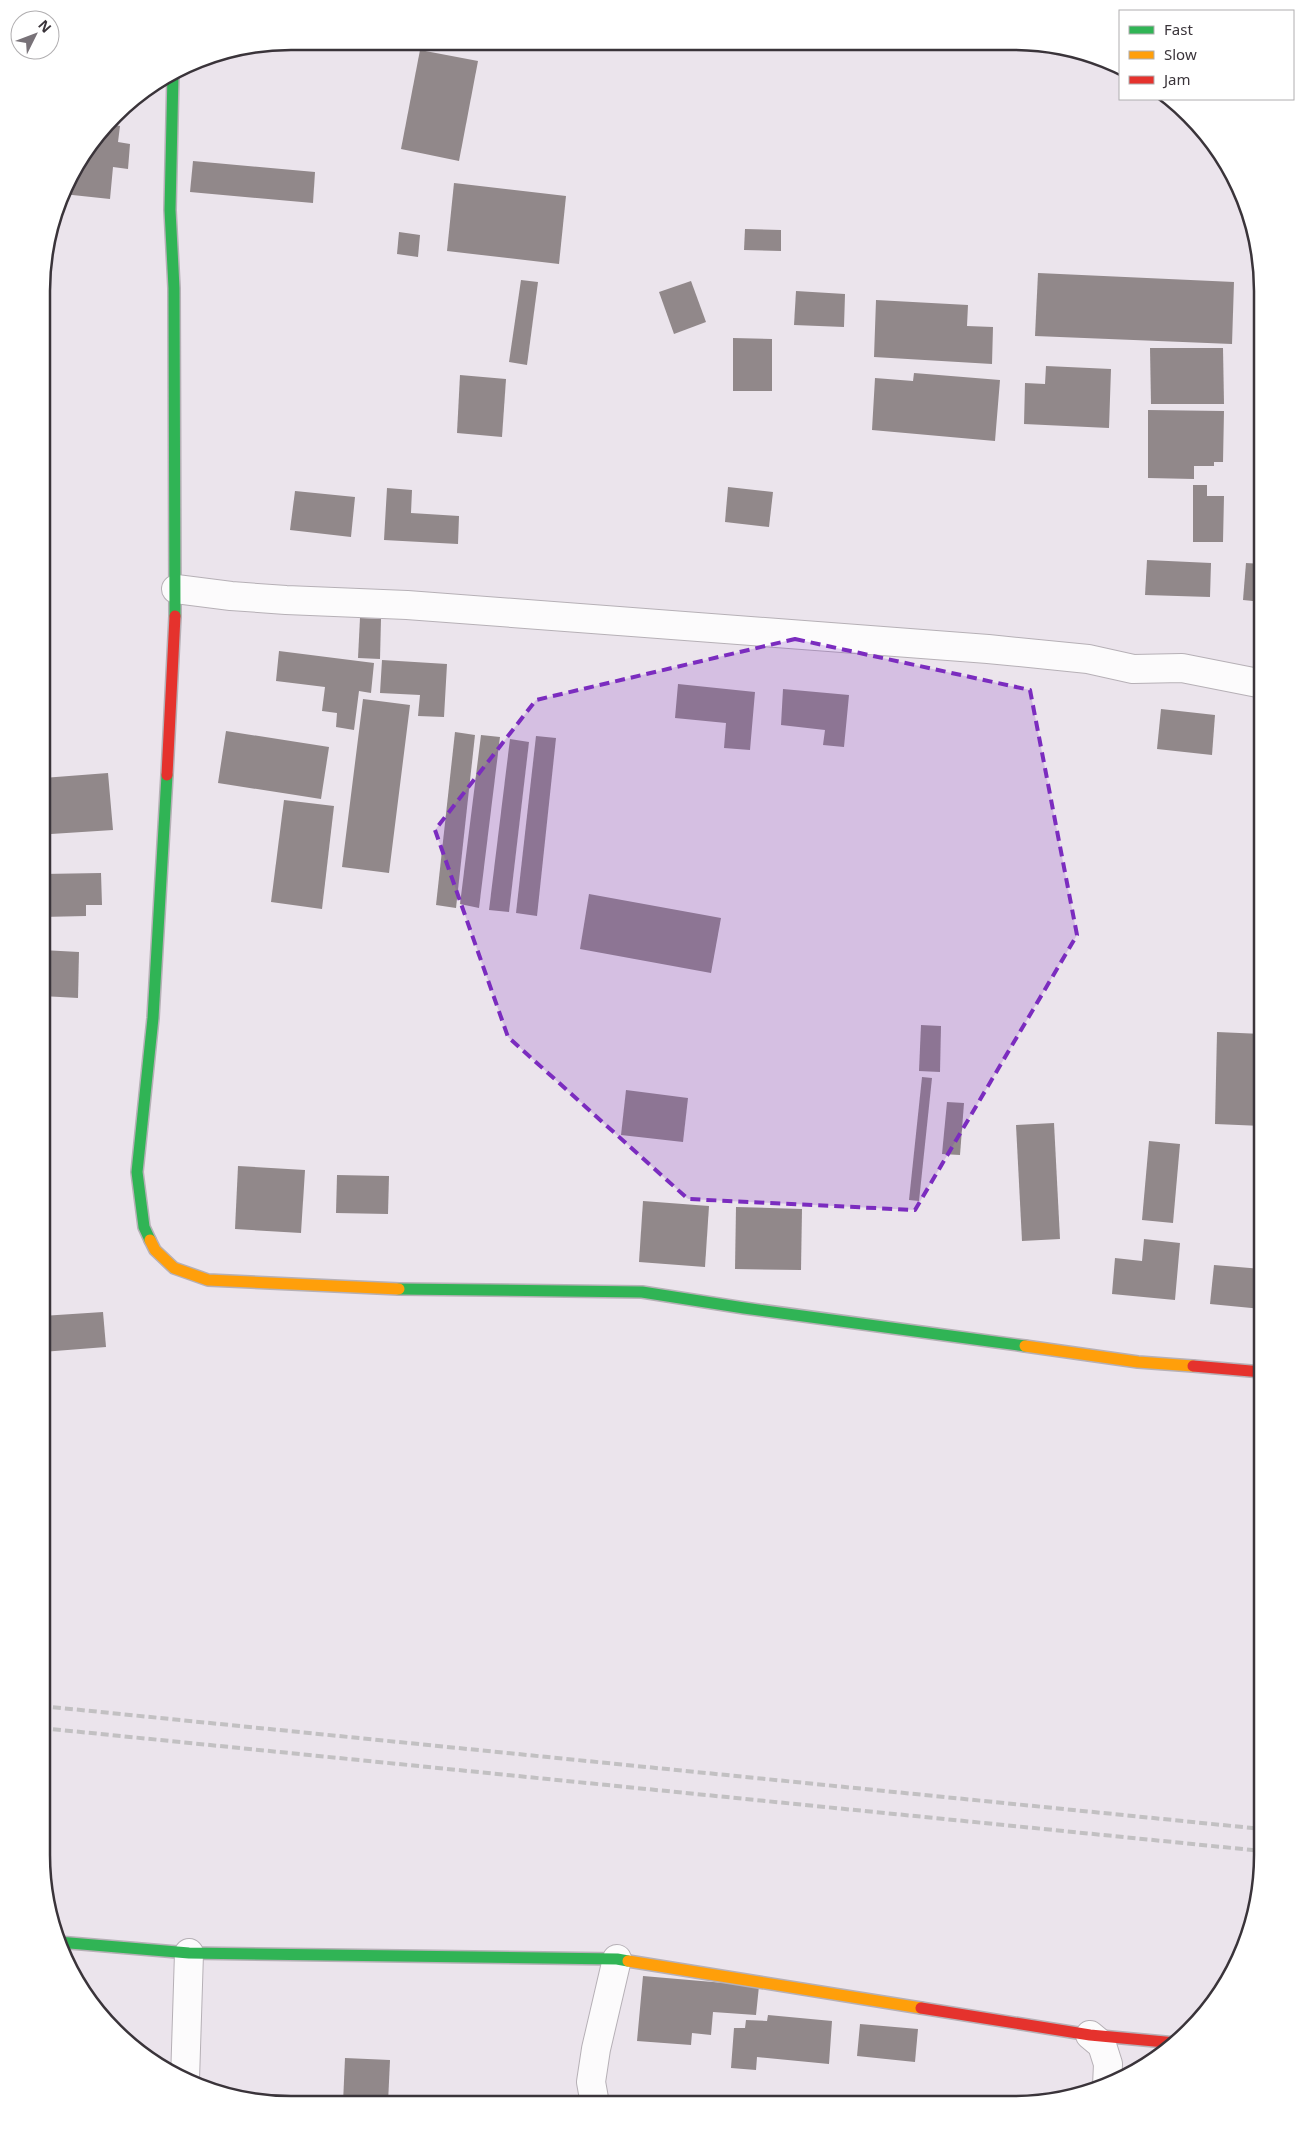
<svg xmlns="http://www.w3.org/2000/svg" width="1304" height="2146" font-family="'Noto Sans',sans-serif">
<style>
.building{fill:#91888a}
.lines{fill:none;stroke-linecap:round;stroke-linejoin:round}
.street-casing{stroke:#b6b0b6;stroke-width:30}
.fast-casing{stroke:#b6b0b6;stroke-width:14}
.slow-casing{stroke:#b6b0b6;stroke-width:14}
.jam-casing{stroke:#b6b0b6;stroke-width:14}
.street{stroke:#fcfbfc;stroke-width:28}
.fast{stroke:#30b455;stroke-width:11}
.slow{stroke:#ff9f0a;stroke-width:11}
.jam{stroke:#e5322d;stroke-width:11}
.rail{stroke:#c2c0c2;stroke-width:4;stroke-dasharray:8 4;stroke-linecap:butt}
.marked{fill:#7b2cbf;fill-opacity:0.2;stroke:#7b2cbf;stroke-width:4;stroke-dasharray:10 6;stroke-linejoin:round}
.rim{fill:none;stroke:#3a343a;stroke-width:2.5}
</style>
<rect width="100%" height="100%" fill="#ebe4ec"/>
<g class="building">
<polygon points="420,50 478,61 459,161 401,149"/>
<polygon points="110,124 120,126 118,142 130,144 128,169 113,167 110,199 63,194 67,180"/>
<polygon points="193,161 315,172 313,203 190,192"/>
<polygon points="454,183 566,196 559,264 447,251"/>
<polygon points="745,229 781,230 781,251 744,250"/>
<polygon points="399,232 420,235 418,257 397,254"/>
<polygon points="1038,273 1234,282 1232,344 1035,336"/>
<polygon points="521,280 538,282 527,365 509,362"/>
<polygon points="691,281 706,322 674,334 659,292"/>
<polygon points="43,284 46,284 45,314 43,314"/>
<polygon points="796,291 845,294 844,327 794,325"/>
<polygon points="876,300 968,305 967,326 993,327 992,364 874,357"/>
<polygon points="733,338 772,339 772,391 733,391"/>
<polygon points="1150,348 1223,348 1224,404 1151,404"/>
<polygon points="1046,366 1111,369 1109,428 1024,424 1025,383 1045,384"/>
<polygon points="914,373 1000,380 995,441 872,430 875,378 913,381"/>
<polygon points="460,375 506,379 502,437 457,433"/>
<polygon points="1148,410 1224,411 1223,462 1214,462 1214,466 1194,466 1194,479 1148,478"/>
<polygon points="1193,485 1207,485 1207,496 1224,496 1223,542 1193,542"/>
<polygon points="728,487 773,492 769,527 725,522"/>
<polygon points="387,488 412,490 411,513 459,516 458,544 384,540"/>
<polygon points="295,491 355,497 351,537 290,530"/>
<polygon points="1147,560 1211,563 1210,597 1145,595"/>
<polygon points="1246,563 1263,564 1263,602 1243,600"/>
<polygon points="360,618 381,619 380,659 358,658"/>
<polygon points="279,651 374,663 371,693 359,691 354,730 336,727 337,713 322,711 325,687 276,681"/>
<polygon points="382,660 447,664 444,717 418,716 420,695 380,693"/>
<polygon points="678,684 755,692 750,750 724,748 726,723 675,718"/>
<polygon points="783,689 849,695 844,747 823,745 825,730 781,725"/>
<polygon points="363,699 410,705 389,873 342,867"/>
<polygon points="1161,709 1215,715 1212,755 1157,749"/>
<polygon points="226,731 329,747 321,799 218,783"/>
<polygon points="455,732 475,735 456,908 436,905"/>
<polygon points="481,735 500,737 479,908 460,904"/>
<polygon points="536,736 556,738 537,916 516,913"/>
<polygon points="510,739 529,742 509,912 489,910"/>
<polygon points="108,773 113,830 51,834 47,793 43,793 43,778"/>
<polygon points="284,800 334,806 322,909 271,902"/>
<polygon points="101,873 102,905 86,905 86,916 42,917 43,874"/>
<polygon points="589,894 721,918 711,973 580,949"/>
<polygon points="42,950 79,952 78,998 42,996"/>
<polygon points="921,1025 941,1026 940,1072 919,1071"/>
<polygon points="1217,1032 1262,1034 1262,1126 1215,1124"/>
<polygon points="922,1077 932,1078 919,1201 909,1200"/>
<polygon points="626,1090 688,1098 683,1142 621,1135"/>
<polygon points="947,1102 964,1103 960,1155 942,1154"/>
<polygon points="1054,1123 1060,1239 1022,1241 1016,1125"/>
<polygon points="1149,1141 1180,1144 1173,1223 1142,1220"/>
<polygon points="238,1166 305,1170 301,1233 235,1229"/>
<polygon points="337,1175 389,1176 388,1214 336,1213"/>
<polygon points="643,1201 709,1206 705,1267 639,1262"/>
<polygon points="736,1207 802,1209 801,1270 735,1269"/>
<polygon points="1144,1239 1180,1243 1175,1300 1112,1294 1115,1258 1142,1261"/>
<polygon points="1214,1265 1262,1269 1262,1309 1210,1304"/>
<polygon points="103,1312 106,1347 42,1352 42,1316"/>
<polygon points="643,1976 759,1986 756,2015 713,2012 711,2035 692,2033 691,2045 637,2041"/>
<polygon points="768,2015 832,2021 829,2064 757,2057 756,2070 731,2068 734,2028 745,2028 746,2020 767,2021"/>
<polygon points="860,2024 918,2029 915,2062 857,2056"/>
<polygon points="345,2058 390,2060 388,2103 343,2103"/>
</g>
<g class="lines">
<defs>
<g id="street">
<polyline points="176,589 231,596 286,600 407,605 988,649 1088,659 1133,669 1182,668 1263,684"/>
<polyline points="1090,2035 1102,2045 1108,2064 1107,2086"/>
<polyline points="185,2080 189,1953"/>
<polyline points="595,2104 591,2082 596,2049 617,1959"/>
</g>
<g id="fast">
<polyline points="173,74 170,210 174,288 175,616"/>
<polyline points="150,1240 144,1227 137,1172 153,1018 167,775"/>
<polyline points="399,1289 642,1292 744,1308 1025,1346"/>
<polyline points="58,1942 189,1953 617,1959 628,1961"/>
</g>
<g id="slow">
<polyline points="150,1240 155,1250 174,1268 208,1280 399,1289"/>
<polyline points="1025,1346 1138,1362 1193,1366"/>
<polyline points="628,1961 921,2008"/>
</g>
<g id="jam">
<polyline points="167,775 175,616"/>
<polyline points="1193,1366 1262,1372"/>
<polyline points="921,2008 1090,2035 1176,2043"/>
</g>
</defs>
<use href="#street" class="street-casing"/>
<use href="#fast" class="fast-casing"/>
<use href="#slow" class="slow-casing"/>
<use href="#jam" class="jam-casing"/>
<use href="#street" class="street"/>
<use href="#fast" class="fast"/>
<use href="#slow" class="slow"/>
<use href="#jam" class="jam"/>
<g class="rail">
<polyline points="41,1706 1262,1829"/>
<polyline points="41,1728 1262,1851"/>
</g>
</g>
<path class="marked" d="M795,639l235,51 47,245 -162,275 -227,-11 -180,-162 -73,-207 101,-130z"/>
<path d="M0 0H1304V2146H0ZM291 50H1013A241 241 0 0 1 1254 291V1855A241 241 0 0 1 1013 2096H291A241 241 0 0 1 50 1855V291A241 241 0 0 1 291 50Z" fill="#fff" fill-rule="evenodd"/>
<path class="rim" d="M291 50H1013A241 241 0 0 1 1254 291V1855A241 241 0 0 1 1013 2096H291A241 241 0 0 1 50 1855V291A241 241 0 0 1 291 50Z"/>
<rect x="1119" y="10" width="175" height="90" fill="#ffffff" stroke="#b0aeb0"/>
<rect x="1129" y="26" width="25" height="8" fill="#30b455" stroke="#b0aeb0"/>
<text x="1164" y="35" font-size="15" fill="#3a343a">Fast</text>
<rect x="1129" y="51" width="25" height="8" fill="#ff9f0a" stroke="#b0aeb0"/>
<text x="1164" y="60" font-size="15" fill="#3a343a">Slow</text>
<rect x="1129" y="76" width="25" height="8" fill="#e5322d" stroke="#b0aeb0"/>
<text x="1164" y="85" font-size="15" fill="#3a343a">Jam</text>
<g transform="translate(35 35) rotate(48)"><circle r="24" fill="#ffffff" stroke="#b0aeb0"/>
<path d="M0-4L9 19L0 12L-9 19Z" fill="#787278"/>
<text y="-8" font-size="14" font-weight="bold" text-anchor="middle" fill="#3a343a">N</text>
</g>
</svg>
